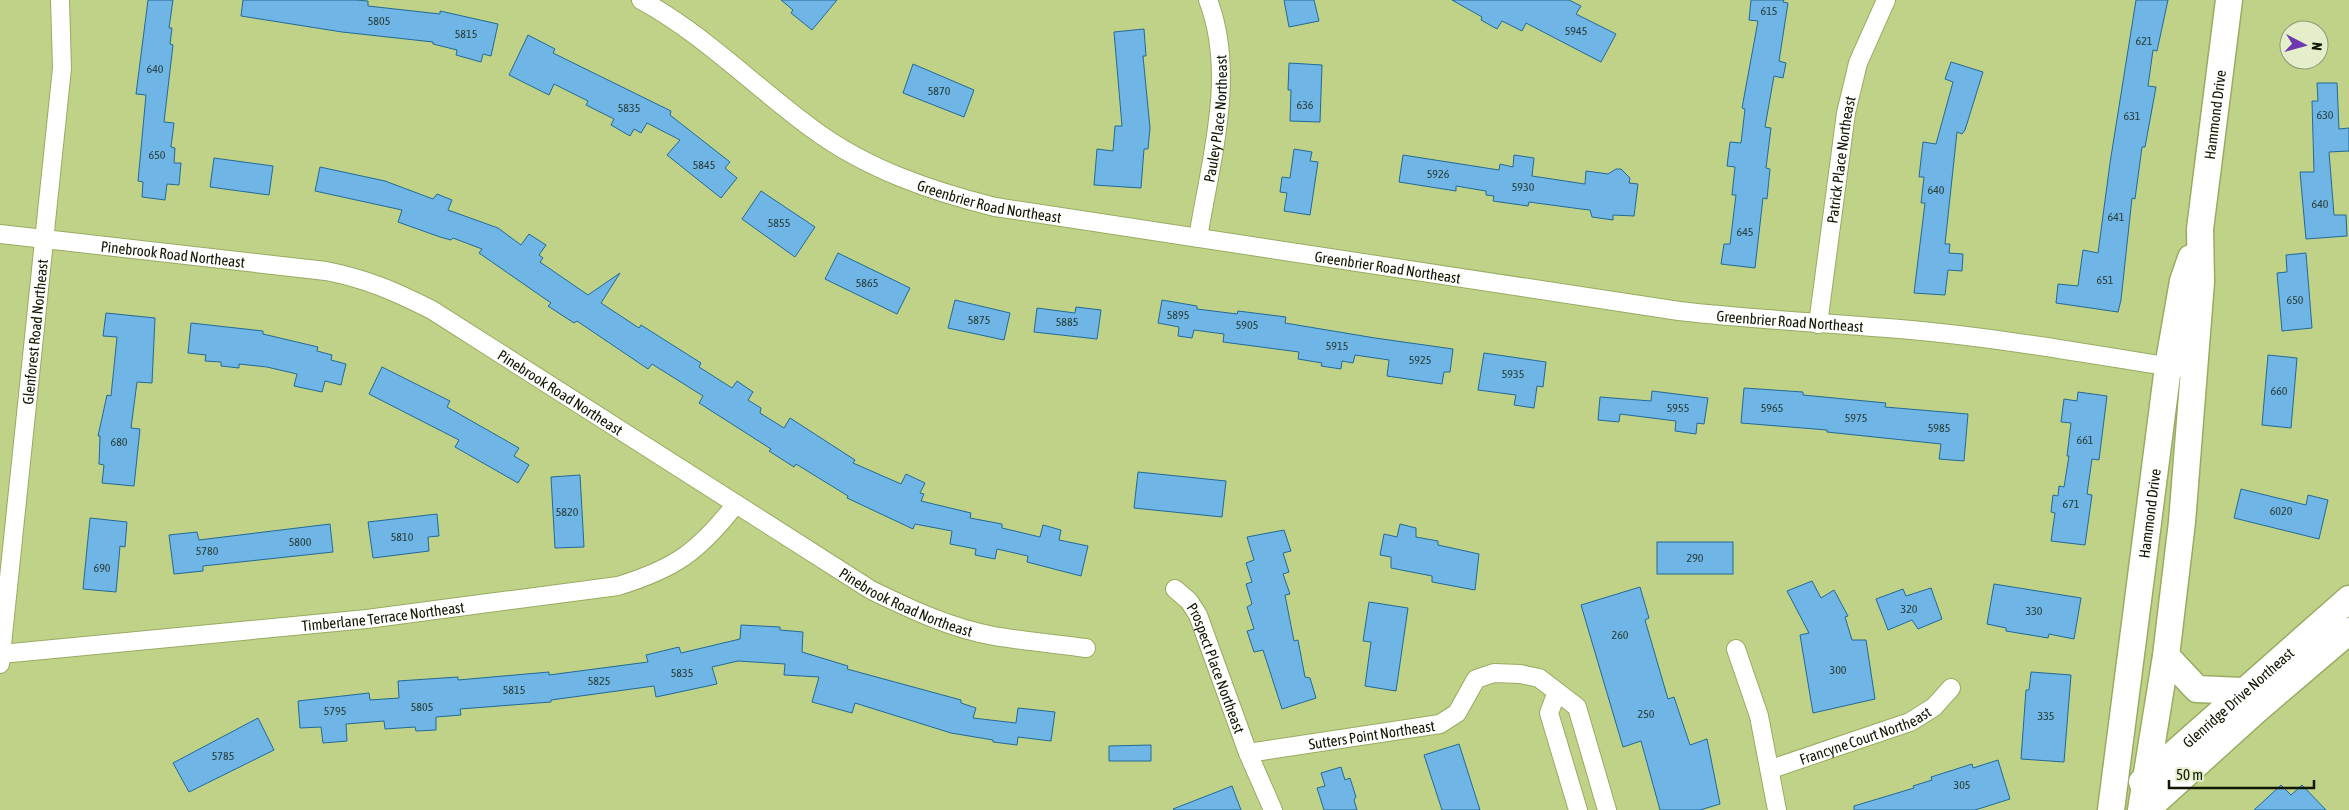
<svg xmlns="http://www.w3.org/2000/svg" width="2349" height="810" font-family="'Asap Condensed',sans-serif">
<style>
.building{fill:#6fb5e5;stroke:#226a96}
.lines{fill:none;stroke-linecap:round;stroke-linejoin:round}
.street-casing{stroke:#99ab62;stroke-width:20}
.secondary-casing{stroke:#99ab62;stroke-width:29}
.street{stroke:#fff;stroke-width:18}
.secondary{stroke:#fff;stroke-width:26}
.labels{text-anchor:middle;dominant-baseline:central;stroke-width:4.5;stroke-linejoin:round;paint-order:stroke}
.number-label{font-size:12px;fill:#283e39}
.street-label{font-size:15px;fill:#111700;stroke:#e4eeca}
</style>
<rect width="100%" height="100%" fill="#c0d288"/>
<g class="building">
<polygon points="148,0 173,0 169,28 172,28 170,44 173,45 164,122 174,123 171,147 175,148 174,163 181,163 179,185 167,184 165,200 142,197 143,182 138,181 146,95 136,94"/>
<polygon points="243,0 356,0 368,1 368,6 440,14 440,11 498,24 491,56 483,54 481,62 456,55 457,50 433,44 433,42 342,32 241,16"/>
<polygon points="781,0 837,0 812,30 791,13 793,10"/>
<polygon points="1284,0 1314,0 1319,21 1289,27"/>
<polygon points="1452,0 1569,0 1581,6 1576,14 1616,34 1601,62 1526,23 1522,31 1502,21 1497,29 1481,20 1482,17"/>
<polygon points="1751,0 1784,0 1783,2 1788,3 1779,61 1786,63 1783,78 1774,76 1765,127 1771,128 1766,168 1770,169 1767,199 1763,198 1755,268 1721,264 1724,244 1730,244 1736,195 1732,195 1735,167 1727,166 1730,142 1741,143 1745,109 1742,108 1758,21 1749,20"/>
<polygon points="2136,0 2168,0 2157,51 2153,50 2148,86 2156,87 2145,147 2142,147 2135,199 2132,198 2121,300 2118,312 2056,303 2058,284 2078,286 2083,250 2098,253 2110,163"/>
<polygon points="1144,29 1146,56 1143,56 1150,128 1148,149 1144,149 1141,188 1094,185 1097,149 1113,151 1115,126 1122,126 1114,32"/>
<polygon points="528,35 555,49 553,53 671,111 670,115 730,162 725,168 737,178 721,198 667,155 680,140 647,123 641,133 634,129 630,136 611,125 614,119 586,105 588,101 554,84 549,95 509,75"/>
<polygon points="1951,62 1983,72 1965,130 1962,134 1957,132 1945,244 1950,244 1949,253 1963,254 1962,271 1948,270 1945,295 1914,293 1925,203 1921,203 1924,177 1919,177 1923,142 1936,144 1953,82 1945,79"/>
<polygon points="1289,63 1322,65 1320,122 1290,121 1291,90 1288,90"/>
<polygon points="913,64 974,90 964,117 903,93"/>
<polygon points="2317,83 2337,83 2339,129 2349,128 2349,151 2329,152 2334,215 2346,215 2347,236 2306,239 2300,172 2314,172 2312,101 2318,101"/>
<polygon points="1294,149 1312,152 1310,161 1318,162 1310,215 1284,211 1287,193 1280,192 1282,177 1290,178"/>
<polygon points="1403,155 1499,170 1500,164 1513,167 1514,155 1534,158 1532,176 1585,184 1586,171 1608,174 1616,169 1621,169 1630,178 1629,183 1638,184 1634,216 1613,215 1613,220 1592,217 1590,210 1581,209 1529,202 1528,206 1493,201 1494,196 1486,195 1486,191 1456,186 1456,191 1399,182"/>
<polygon points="214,158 273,166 269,195 210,187"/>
<polygon points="320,167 385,181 433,199 437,194 452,200 448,210 498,228 521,245 529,234 546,245 539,255 543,258 540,262 588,295 620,273 601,303 639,328 641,325 701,363 699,367 732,388 737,381 753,392 748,400 761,408 760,413 784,428 790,418 855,460 853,463 901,484 906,474 925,483 920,493 924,494 921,501 971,513 970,518 1002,524 1002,528 1040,537 1043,525 1061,530 1059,540 1088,546 1081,576 1027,562 1028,556 997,549 995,559 975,555 976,549 950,544 952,531 915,524 913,529 847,498 848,496 796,464 794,467 769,451 771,449 699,403 703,396 652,364 648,369 577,321 574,323 548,306 551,303 479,253 482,249 453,238 451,240 440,237 398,222 402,210 315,191"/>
<polygon points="761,191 815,227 795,257 742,219"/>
<polygon points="838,253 910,288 897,314 825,279"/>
<polygon points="2306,253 2312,328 2282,331 2277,273 2287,272 2286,255"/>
<polygon points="955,300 1010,313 1004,340 948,328"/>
<polygon points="1162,300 1197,306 1197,309 1237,314 1238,311 1286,317 1285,323 1375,338 1453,349 1450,372 1444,372 1442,384 1387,376 1389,360 1355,355 1353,363 1342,361 1341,369 1321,366 1322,363 1298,359 1299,352 1223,342 1224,334 1194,330 1192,338 1178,336 1179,327 1158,323"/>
<polygon points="1076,307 1101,310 1097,339 1034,332 1037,308 1075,313"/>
<polygon points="106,313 155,318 152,383 137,382 131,428 140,429 134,486 102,483 104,465 99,464 100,436 98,436 107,395 111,396 117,337 103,336"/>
<polygon points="191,323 263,331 263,334 318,347 317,351 332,355 331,360 346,364 341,385 325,381 322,392 294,386 297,374 267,367 239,364 239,368 221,366 221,362 205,361 206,355 188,353"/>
<polygon points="1484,353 1546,362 1543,387 1537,386 1534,408 1514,405 1516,395 1478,390"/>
<polygon points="2268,355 2297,358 2291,428 2262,425"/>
<polygon points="382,367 450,401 447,407 519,448 514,456 529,465 518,483 455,447 459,440 369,394"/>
<polygon points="1744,388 1803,392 1803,395 1886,403 1885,407 1968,414 1964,461 1939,459 1941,444 1827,432 1827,430 1741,423"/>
<polygon points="1652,391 1708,398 1704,424 1697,423 1696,434 1675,431 1676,421 1620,414 1619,422 1598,420 1600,397 1651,401"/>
<polygon points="2078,392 2107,396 2099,460 2092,459 2087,494 2092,495 2085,545 2051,541 2055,513 2051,512 2053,495 2058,496 2059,486 2064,487 2069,456 2067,456 2071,423 2061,422 2064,399 2077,401"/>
<polygon points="1138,472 1226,481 1222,517 1134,508"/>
<polygon points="580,475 584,547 555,548 551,477"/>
<polygon points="2241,489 2306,505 2308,495 2328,500 2319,539 2234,518"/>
<polygon points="437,514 439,536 428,537 429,551 373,558 368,522"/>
<polygon points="90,518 127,522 125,547 120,546 116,592 83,589"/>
<polygon points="330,524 333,552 203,566 203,571 174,574 169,535 197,532 199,540"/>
<polygon points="1400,524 1416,528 1416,537 1438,541 1438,545 1479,554 1475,590 1432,582 1432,576 1391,568 1391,557 1380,555 1384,534 1397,537"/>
<polygon points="1284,530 1291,551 1283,553 1289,572 1283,574 1290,594 1285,595 1294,641 1298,640 1305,677 1310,678 1316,698 1282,709 1263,650 1254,652 1247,631 1254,629 1247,607 1252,604 1246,584 1252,582 1246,563 1254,560 1247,537"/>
<rect x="1657" y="542" width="76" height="32"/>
<polygon points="1812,581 1821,598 1834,590 1848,616 1845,617 1852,640 1866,640 1875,699 1813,713 1800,635 1809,633 1787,591"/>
<polygon points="1994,584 2081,598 2074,639 2049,634 2048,638 2006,631 2006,628 1987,624"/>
<polygon points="1640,587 1649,618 1645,620 1668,699 1674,697 1690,745 1707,739 1720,804 1700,810 1660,810 1641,741 1623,747 1581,605"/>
<polygon points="1931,588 1942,619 1918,629 1912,620 1888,630 1876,599 1903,589 1906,596"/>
<polygon points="1369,602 1408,608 1396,691 1365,686 1371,642 1363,641"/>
<polygon points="741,625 780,627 780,630 803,632 802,652 848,666 847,669 961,700 961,703 976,708 973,718 1016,723 1018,708 1055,712 1051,741 1018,737 1017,745 993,742 993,740 951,733 855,703 852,713 812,702 819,677 784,675 785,664 738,661 712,667 717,684 656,697 654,686 551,700 551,702 460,709 461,715 436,717 436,730 416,731 415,727 385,729 384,721 346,724 347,741 323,743 321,727 300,728 298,701 369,693 370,700 399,698 398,681 458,677 458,680 549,672 549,675 648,662 646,655 679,647 681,653 740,639"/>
<polygon points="2031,672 2071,675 2064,762 2021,759 2026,690 2029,690"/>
<polygon points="258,718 274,750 189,792 173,763"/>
<polygon points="1459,744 1480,810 1442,810 1424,755"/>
<polygon points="1151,745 1151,761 1109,761 1109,746"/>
<polygon points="1998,760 2010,799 1975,810 1854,810 1854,806 1914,788 1913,786 1932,780 1931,777 1972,764 1973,768"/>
<polygon points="1341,767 1345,780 1350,778 1356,797 1354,800 1357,810 1324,810 1317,788 1325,786 1321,773"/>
<polygon points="2281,785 2291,795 2302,785 2326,810 2254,810"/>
<polygon points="1232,786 1241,810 1174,810 1173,809"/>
</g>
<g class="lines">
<defs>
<g id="street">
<path id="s1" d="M641,0c63,34 115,88 173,130 53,39 117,61 181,77l684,104c77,9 154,12 232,19 89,8 178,24 267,38"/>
<path id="s2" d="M0,234l326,37c41,8 68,20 106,39l439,280c39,19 79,38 123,46 30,5 61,8 92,12"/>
<path id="s3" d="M1198,238c12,-76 39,-163 10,-238"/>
<path id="s4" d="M1818,324l28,-211 12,-50 28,-63"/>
<path id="s5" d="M1175,589l14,12 9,14 50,138 25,57"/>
<polyline points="1736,649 1759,716 1777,810"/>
<path id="s6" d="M1,654l366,-35 251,-33c58,-18 80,-34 118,-82"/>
<path id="s7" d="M0,664l62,-596 -2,-68"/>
<polyline points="1557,692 1549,713 1578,810"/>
<path id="s8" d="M1248,753l192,-29 17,-11 19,-34 18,-6 26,1 19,4 38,29 30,103"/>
<path id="s9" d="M1771,769l139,-47 24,-15 17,-19"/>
</g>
<g id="secondary">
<polyline points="2166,656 2197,689 2242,691"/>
<path id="s10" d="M2142,782l207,-183"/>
<path id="s11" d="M2111,810l57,-443 15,-86 8,-23"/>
<path id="s12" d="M2141,810l25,-154 16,-134 19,-240 -1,-53 29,-229"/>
<polyline points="2146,810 2254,712 2349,631"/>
</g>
</defs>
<use href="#street" class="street-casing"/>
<use href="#secondary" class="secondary-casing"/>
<use href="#street" class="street"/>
<use href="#secondary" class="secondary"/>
</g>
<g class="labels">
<g class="number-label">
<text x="1769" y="11">615</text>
<text x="379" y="21">5805</text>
<text x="1576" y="31">5945</text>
<text x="466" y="34">5815</text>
<text x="2144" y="41">621</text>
<text x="155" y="69">640</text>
<text x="939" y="91">5870</text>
<text x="1305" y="105">636</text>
<text x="629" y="108">5835</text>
<text x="2325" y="115">630</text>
<text x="2132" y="116">631</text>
<text x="157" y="155">650</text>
<text x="704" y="165">5845</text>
<text x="1438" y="174">5926</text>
<text x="1523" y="187">5930</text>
<text x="1936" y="190">640</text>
<text x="2320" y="204">640</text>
<text x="2116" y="217">641</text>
<text x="779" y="223">5855</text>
<text x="1745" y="232">645</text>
<text x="2105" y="280">651</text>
<text x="867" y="283">5865</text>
<text x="2295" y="300">650</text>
<text x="1178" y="315">5895</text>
<text x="979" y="320">5875</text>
<text x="1067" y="322">5885</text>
<text x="1247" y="325">5905</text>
<text x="1337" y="346">5915</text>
<text x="1420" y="360">5925</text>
<text x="1513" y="374">5935</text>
<text x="2279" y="391">660</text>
<text x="1678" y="408">5955</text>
<text x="1772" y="408">5965</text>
<text x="1856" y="418">5975</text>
<text x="1939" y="428">5985</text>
<text x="2085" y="440">661</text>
<text x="119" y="442">680</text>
<text x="2071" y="504">671</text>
<text x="2281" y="511">6020</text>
<text x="567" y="512">5820</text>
<text x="402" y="537">5810</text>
<text x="300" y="542">5800</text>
<text x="207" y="551">5780</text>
<text x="1695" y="558">290</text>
<text x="102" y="568">690</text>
<text x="1909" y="609">320</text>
<text x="2034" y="611">330</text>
<text x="1620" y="635">260</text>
<text x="1838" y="670">300</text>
<text x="682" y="673">5835</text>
<text x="599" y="681">5825</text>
<text x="514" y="690">5815</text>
<text x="422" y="707">5805</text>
<text x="335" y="711">5795</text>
<text x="1646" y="714">250</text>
<text x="2046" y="716">335</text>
<text x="223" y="756">5785</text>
<text x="1962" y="785">305</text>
</g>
<g class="street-label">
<text stroke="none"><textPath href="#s12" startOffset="700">Hammond Drive</textPath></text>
<text stroke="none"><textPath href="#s3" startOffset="121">Pauley Place Northeast</textPath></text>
<text stroke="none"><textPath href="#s4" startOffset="166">Patrick Place Northeast</textPath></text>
<text stroke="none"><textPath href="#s1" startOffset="408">Greenbrier Road Northeast</textPath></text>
<text stroke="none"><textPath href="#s2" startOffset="174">Pinebrook Road Northeast</textPath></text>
<text stroke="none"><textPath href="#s1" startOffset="812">Greenbrier Road Northeast</textPath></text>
<text stroke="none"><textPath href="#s1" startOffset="1218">Greenbrier Road Northeast</textPath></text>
<text stroke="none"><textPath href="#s7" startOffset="334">Glenforest Road Northeast</textPath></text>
<text stroke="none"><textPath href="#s2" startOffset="594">Pinebrook Road Northeast</textPath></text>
<text stroke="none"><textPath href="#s11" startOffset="299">Hammond Drive</textPath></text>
<text stroke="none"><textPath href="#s2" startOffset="999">Pinebrook Road Northeast</textPath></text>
<text stroke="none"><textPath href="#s6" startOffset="384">Timberlane Terrace Northeast</textPath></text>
<text stroke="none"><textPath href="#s5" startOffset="91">Prospect Place Northeast</textPath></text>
<text stroke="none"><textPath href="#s10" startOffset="128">Glenridge Drive Northeast</textPath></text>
<text stroke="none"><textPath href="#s8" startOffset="125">Sutters Point Northeast</textPath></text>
<text stroke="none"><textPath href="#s9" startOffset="100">Francyne Court Northeast</textPath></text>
</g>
</g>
<g transform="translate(2304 45) rotate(96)"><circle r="24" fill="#e4eeca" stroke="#909879"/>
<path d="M0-4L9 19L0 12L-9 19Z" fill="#6e39b0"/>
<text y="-8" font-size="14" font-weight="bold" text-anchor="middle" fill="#111700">N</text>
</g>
<path d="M2169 780v8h145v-8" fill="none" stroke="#111700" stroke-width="2.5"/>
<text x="2176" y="780" font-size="15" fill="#111700" stroke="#e4eeca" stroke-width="4" paint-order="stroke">50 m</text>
</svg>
